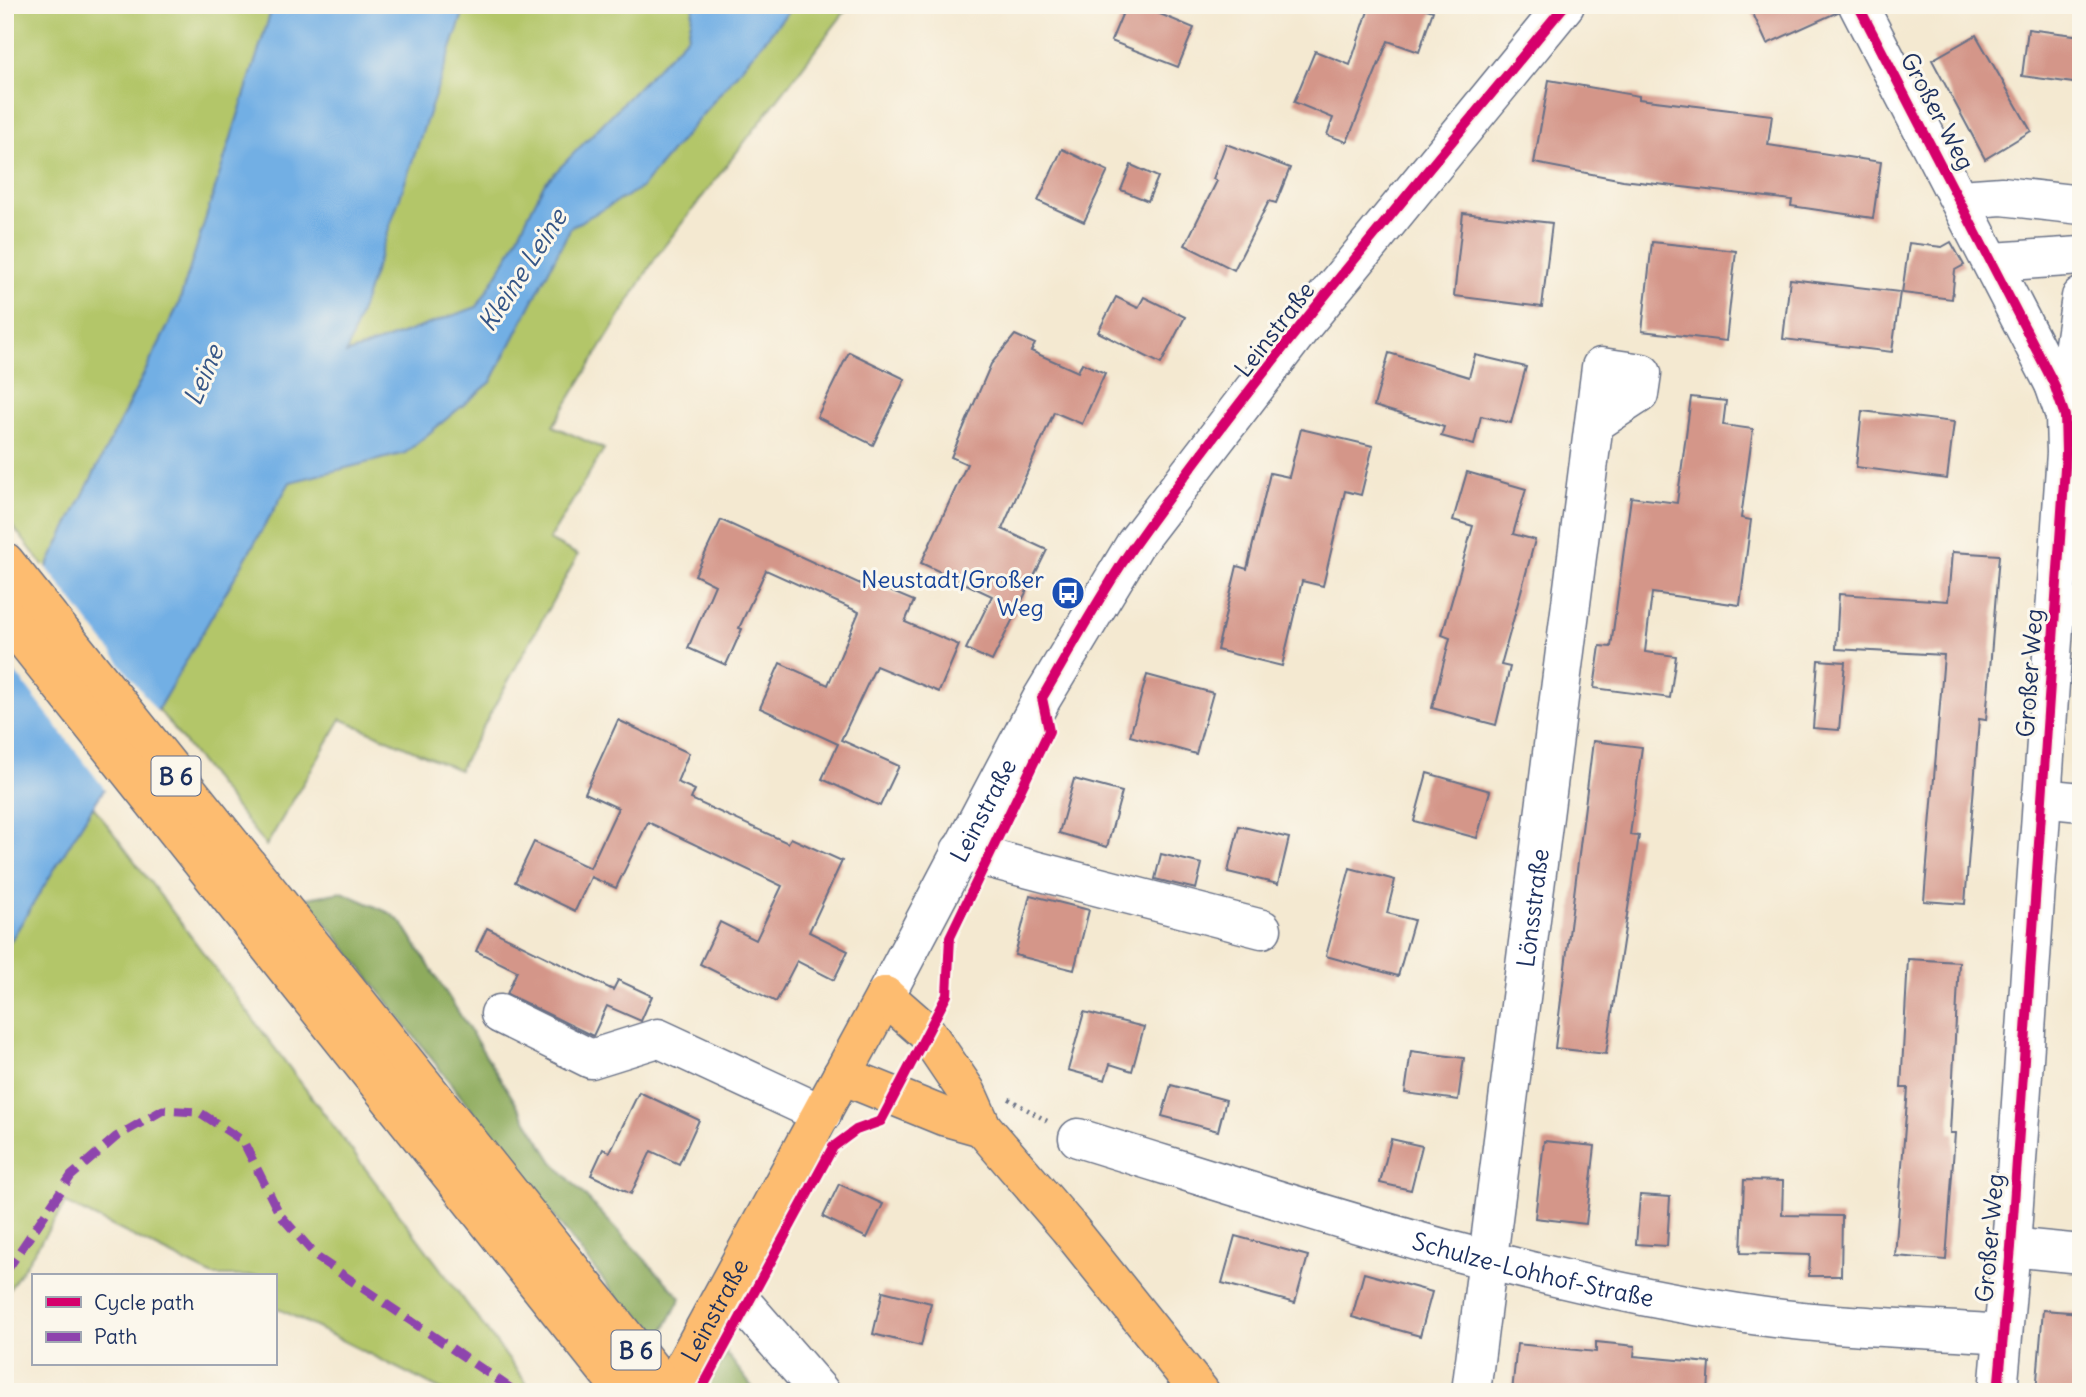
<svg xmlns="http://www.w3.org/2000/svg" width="2086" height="1397" font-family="Delius,sans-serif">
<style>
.green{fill:#b3c669;stroke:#677a64;stroke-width:2}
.forest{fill:#8eab5d;stroke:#546d5e;stroke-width:2}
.water{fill:#72afe4;stroke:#466fa1;stroke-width:2}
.pier{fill:#f4e9d1}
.building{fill:#d49689}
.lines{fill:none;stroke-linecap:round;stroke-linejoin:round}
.minor-casing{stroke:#677086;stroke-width:41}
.major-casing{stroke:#677086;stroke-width:41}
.highway-casing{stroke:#677086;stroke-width:41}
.path{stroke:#677086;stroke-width:4.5;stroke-dasharray:2 5;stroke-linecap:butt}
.minor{stroke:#fff;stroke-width:38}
.major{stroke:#fdbc70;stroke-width:38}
.highway{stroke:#fdbc70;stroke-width:38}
.quiet{stroke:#8e44ad;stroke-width:9;stroke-dasharray:18 9;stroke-linecap:butt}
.cycleway-casing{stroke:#fbf7ec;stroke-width:15}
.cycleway{stroke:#d6006c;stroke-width:10}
.labels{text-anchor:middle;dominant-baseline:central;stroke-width:6;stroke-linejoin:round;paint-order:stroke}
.shield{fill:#fbf7ec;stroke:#5e6b89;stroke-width:2}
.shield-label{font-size:23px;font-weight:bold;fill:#1b2f5e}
.street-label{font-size:24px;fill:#1b2f5e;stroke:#fbf7ec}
.transit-label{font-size:24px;fill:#164399;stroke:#fbf7ec;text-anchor:end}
.water-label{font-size:26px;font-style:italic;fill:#355586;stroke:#fbf7ec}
</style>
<rect width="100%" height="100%" fill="#fbf7ec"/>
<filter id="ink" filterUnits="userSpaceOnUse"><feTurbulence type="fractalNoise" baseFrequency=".0143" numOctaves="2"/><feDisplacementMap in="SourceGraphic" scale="14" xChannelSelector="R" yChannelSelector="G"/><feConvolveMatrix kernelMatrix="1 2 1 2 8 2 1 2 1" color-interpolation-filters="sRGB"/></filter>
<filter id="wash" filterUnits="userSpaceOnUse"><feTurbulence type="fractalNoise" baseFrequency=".00686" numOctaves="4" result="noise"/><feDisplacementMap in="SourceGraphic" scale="28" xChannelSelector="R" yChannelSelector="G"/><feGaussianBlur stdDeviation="1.57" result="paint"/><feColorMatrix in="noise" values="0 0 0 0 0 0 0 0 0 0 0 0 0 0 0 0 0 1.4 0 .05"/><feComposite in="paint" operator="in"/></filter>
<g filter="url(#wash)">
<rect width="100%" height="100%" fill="#f4e9d1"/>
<g class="green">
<polygon points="5,5 273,5 178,306 46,569 5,516"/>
<polygon points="466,5 694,5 688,36 544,184 507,258 477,307 345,354"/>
<polygon points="788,5 850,5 656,257 553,426 604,449 549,540 578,555 459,770 341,719 266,846 158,709 290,482 405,453 491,382 571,227 641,188 789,11"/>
<polygon points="93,806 533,1392 445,1392 275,1307 275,1276 213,1276 66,1203 5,1296 5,950"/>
</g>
<g class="forest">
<polygon points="342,892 390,913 402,923 553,1162 681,1298 655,1347 307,898"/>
<polygon points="727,1353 727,1354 756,1392 704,1392"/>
</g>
<polygon class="water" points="273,5 466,5 346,354 477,307 507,258 544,184 688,36 694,5 788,5 789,11 641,188 571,227 491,382 405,453 290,482 158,709 93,806 5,950 5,621 46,569 178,306"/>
<polygon class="pier" points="44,564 159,714 107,792 5,659 5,616"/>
<g id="blocks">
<g class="building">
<polygon points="1126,5 1138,5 1194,28 1178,67 1111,41"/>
<polygon points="1370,5 1413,5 1433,11 1419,52 1388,41 1347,142 1327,135 1333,118 1294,102 1315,51 1350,65"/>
<polygon points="1749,5 1836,5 1838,12 1767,44"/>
<polygon points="2028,29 2081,36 2081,84 2022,76"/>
<polygon points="1976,35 2031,131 1985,159 1932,60"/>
<polygon points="1549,80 1639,96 1639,99 1772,115 1768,145 1881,162 1873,218 1791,206 1792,200 1623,180 1534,163"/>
<polygon points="1226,144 1290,168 1276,203 1269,201 1234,270 1185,245 1217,181 1213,179"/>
<polygon points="1062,149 1108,171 1084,222 1038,201"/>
<polygon points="1131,165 1158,177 1148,201 1121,190"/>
<polygon points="1463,213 1552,223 1542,307 1454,296"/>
<polygon points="1652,242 1736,251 1726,341 1642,331"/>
<polygon points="1951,242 1964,265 1955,270 1952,299 1902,293 1909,243 1942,247"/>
<polygon points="1790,279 1900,292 1892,352 1783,339"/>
<polygon points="1116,297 1138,308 1144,297 1185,317 1161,364 1098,332"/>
<polygon points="1015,335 1035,344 1031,351 1078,372 1082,363 1105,373 1082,424 1054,412 1002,529 1047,550 992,661 966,649 992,596 921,563 967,464 951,457 991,364"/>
<polygon points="849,352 905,379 873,445 817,417"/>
<polygon points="1389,353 1469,377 1475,355 1526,367 1511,423 1481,416 1474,445 1441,436 1444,427 1374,406"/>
<polygon points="1691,397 1726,401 1723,425 1753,429 1741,518 1751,520 1740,605 1652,593 1645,652 1676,656 1670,698 1594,688 1600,646 1611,647 1631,497 1677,503"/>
<polygon points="1862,411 1954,422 1947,479 1856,467"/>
<polygon points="1301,429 1373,446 1361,495 1345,491 1323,586 1302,581 1282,666 1217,650 1237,566 1247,569 1270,473 1289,477"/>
<polygon points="1467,472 1526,489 1513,534 1535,540 1501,665 1510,667 1496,725 1432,708 1450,638 1442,635 1473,526 1453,520"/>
<polygon points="721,520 869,588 871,583 914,601 905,622 959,645 939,692 876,666 841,740 899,766 880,806 822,779 838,744 760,708 780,663 828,685 859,612 766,570 739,628 742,629 726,665 688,648 715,585 695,575"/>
<polygon points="1952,552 1999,555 1986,720 1979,719 1965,904 1924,901 1944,655 1836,649 1839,594 1948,601"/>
<polygon points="1818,660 1845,662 1839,730 1813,728"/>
<polygon points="1147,675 1213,693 1196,754 1130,736"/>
<polygon points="618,720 689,753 677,782 695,790 691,799 788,843 791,838 842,861 809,932 848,951 834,980 797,961 776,1002 700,964 720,922 756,940 782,886 648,822 616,888 591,877 575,911 515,882 534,842 590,868 618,808 585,793"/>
<polygon points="1593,741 1642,747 1630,835 1639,836 1606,1054 1555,1048"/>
<polygon points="1427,773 1490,791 1477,838 1414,821"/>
<polygon points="1074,779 1122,792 1107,847 1059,833"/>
<polygon points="1239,826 1289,838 1278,884 1228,872"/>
<polygon points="1161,854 1202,864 1196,889 1155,879"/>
<polygon points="1350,868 1395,880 1387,913 1414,920 1398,976 1326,956"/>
<polygon points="1030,895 1089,910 1074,970 1015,955"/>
<polygon points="487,928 613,990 618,980 652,996 641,1021 607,1006 593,1036 507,994 517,971 476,951"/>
<polygon points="1908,959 1959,962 1950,1133 1955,1133 1946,1260 1895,1256 1908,1088 1901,1088"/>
<polygon points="1084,1012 1144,1027 1132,1071 1110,1064 1105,1080 1068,1070"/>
<polygon points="1411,1051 1464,1058 1458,1100 1405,1093"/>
<polygon points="1171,1085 1226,1100 1218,1131 1162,1116"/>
<polygon points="639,1092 699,1120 679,1164 651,1151 631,1194 591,1175 603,1149 610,1152"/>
<polygon points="1391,1139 1422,1146 1411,1190 1380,1183"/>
<polygon points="1544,1141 1595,1146 1586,1224 1535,1218"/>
<polygon points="1744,1180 1783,1181 1782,1215 1842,1216 1841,1276 1809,1276 1810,1255 1741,1253"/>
<polygon points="839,1184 883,1204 867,1238 823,1217"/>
<polygon points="1640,1195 1670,1197 1667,1246 1636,1244"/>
<polygon points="1235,1236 1308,1256 1295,1303 1222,1283"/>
<polygon points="1364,1273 1432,1292 1420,1336 1352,1317"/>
<polygon points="883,1291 931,1303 921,1346 873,1334"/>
<polygon points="2043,1310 2081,1313 2081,1392 2036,1392"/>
<polygon points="1596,1342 1635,1346 1634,1356 1710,1363 1708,1392 1512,1392 1517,1344 1596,1352"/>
</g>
</g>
</g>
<g filter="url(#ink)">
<use href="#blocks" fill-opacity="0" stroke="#677086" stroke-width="2"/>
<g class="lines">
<defs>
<g id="minor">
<polyline points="1858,5 2054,384 2065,416 2066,453 2011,1247 1998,1392"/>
<polyline points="1960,199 2002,196 2081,205"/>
<polyline points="1993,262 2081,256"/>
<polyline points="2054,384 2072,358 2081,297"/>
<polyline points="2041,798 2081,802"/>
<polyline points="960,851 1262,929"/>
<path id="s1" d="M885,996l157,-298 93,-154 165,-215 265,-324"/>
<polyline points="500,1014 591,1059 658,1038 822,1114"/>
<path id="s2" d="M1078,1138c224,69 448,145 681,178 80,11 163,12 243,18"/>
<polyline points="2011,1247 2081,1254"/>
<polyline points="726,1290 746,1307 820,1392"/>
<path id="s3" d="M1471,1392l130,-1025 41,6 -3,21 -44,29"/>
</g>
<g id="major">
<path id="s4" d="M670,1392l215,-396"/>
</g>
<g id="highway">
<polyline points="5,562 669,1392"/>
<polyline points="5,615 624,1392"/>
<polyline points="885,996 926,1032 966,1091 982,1127 1068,1227 1200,1392"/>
<polyline points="842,1075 943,1116 982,1127"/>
</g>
</defs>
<use href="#minor" class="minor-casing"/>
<use href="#major" class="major-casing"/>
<use href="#highway" class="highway-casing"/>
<polyline class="path" points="1009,1099 1047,1121"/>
<use href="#minor" class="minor"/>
<use href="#major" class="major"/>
<use href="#highway" class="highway"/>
<polyline class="quiet" points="5,1273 71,1176 116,1137 163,1110 199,1112 243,1141 280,1215 318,1258 516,1392"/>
<defs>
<g id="cycleway">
<polyline points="1858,5 2054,384 2065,416 2066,453 2011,1247 1998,1392"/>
<path d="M700,1392l133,-245 23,-17 25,-9 66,-126 3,-58 99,-206 -7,-33c30,-51 59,-105 93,-154 133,-187 284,-362 430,-539"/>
</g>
</defs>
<use href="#cycleway" class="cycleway-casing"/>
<use href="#cycleway" class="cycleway"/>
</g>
</g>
<defs>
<symbol id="bus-disc" viewBox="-11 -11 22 22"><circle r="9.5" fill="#1a4fb4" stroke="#fbf7ec"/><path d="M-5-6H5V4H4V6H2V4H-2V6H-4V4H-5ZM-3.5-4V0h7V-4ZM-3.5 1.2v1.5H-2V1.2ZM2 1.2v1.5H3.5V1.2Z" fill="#fff"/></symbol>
</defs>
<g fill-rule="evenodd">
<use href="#bus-disc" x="1049" y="574" width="38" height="38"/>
</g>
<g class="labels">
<g class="shield">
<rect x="151.5" y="756.5" width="49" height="39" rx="5"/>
<rect x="611.5" y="1330.5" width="49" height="39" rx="5"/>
</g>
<g class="shield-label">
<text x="176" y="776">B 6</text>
<text x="636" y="1350">B 6</text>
</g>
<g class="street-label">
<text transform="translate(1938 111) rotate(62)">Großer Weg</text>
<text transform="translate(1274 329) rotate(-52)">Leinstraße</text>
<text transform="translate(2029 673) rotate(-86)">Großer Weg</text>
<text stroke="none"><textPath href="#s1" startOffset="210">Leinstraße</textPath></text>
<text stroke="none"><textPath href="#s3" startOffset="488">Lönsstraße</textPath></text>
<text transform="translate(1989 1238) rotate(-85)">Großer Weg</text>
<text stroke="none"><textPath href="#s2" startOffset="474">Schulze-Lohhof-Straße</textPath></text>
<text stroke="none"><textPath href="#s4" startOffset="93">Leinstraße</textPath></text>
</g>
<g class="transit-label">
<text x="1044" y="579">Neustadt/Großer<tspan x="1044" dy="28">Weg</tspan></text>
</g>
<g class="water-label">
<text transform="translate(522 270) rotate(-57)">Kleine Leine</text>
<text transform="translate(203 375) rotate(-67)">Leine</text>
</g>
</g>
<rect width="2086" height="1397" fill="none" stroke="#fbf7ec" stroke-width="28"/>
<rect x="32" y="1274" width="245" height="91" fill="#fbf7ec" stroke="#a1a7b3" stroke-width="2"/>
<rect x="46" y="1297" width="35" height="10" fill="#d6006c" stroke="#a1a7b3" stroke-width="2"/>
<text x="94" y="1310" font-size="21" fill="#1b2f5e">Cycle path</text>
<rect x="46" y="1332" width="35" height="10" fill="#8e44ad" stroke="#a1a7b3" stroke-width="2"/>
<text x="94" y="1344" font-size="21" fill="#1b2f5e">Path</text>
</svg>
